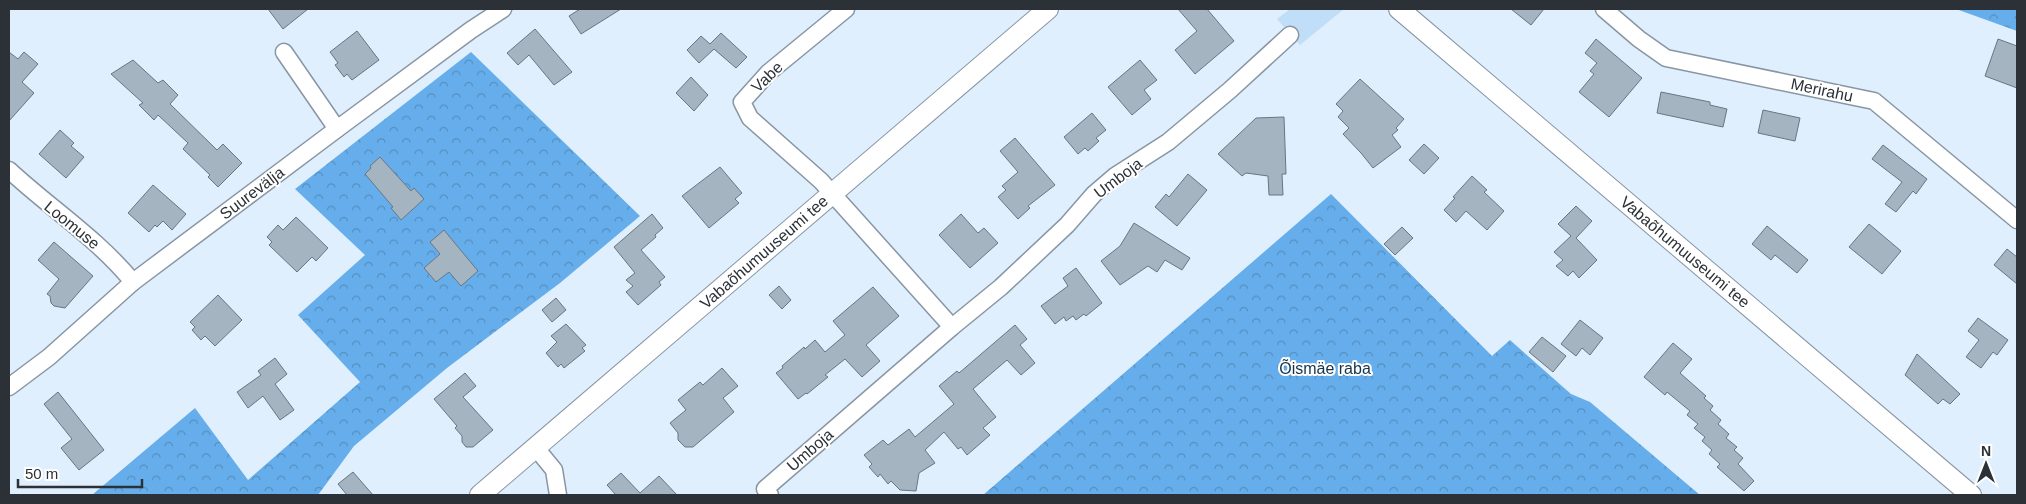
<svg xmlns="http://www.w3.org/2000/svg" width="2026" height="504" font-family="Arial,sans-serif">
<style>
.forest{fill:url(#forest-crowns)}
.green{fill:#c1def8}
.building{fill:#a5b4c1;stroke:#687682}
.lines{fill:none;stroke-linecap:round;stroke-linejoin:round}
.minor-casing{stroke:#8896a3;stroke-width:19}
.tertiary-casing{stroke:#8896a3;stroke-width:22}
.minor{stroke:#fff;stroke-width:16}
.tertiary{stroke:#fff;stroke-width:20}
.labels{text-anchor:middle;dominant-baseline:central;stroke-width:4;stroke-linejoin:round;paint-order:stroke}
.street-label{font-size:16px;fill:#2b3137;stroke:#fff}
.park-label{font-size:16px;fill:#14334c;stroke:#fff}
</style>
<defs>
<pattern id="forest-crowns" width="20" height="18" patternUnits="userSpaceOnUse" patternTransform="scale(1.25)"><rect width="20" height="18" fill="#66aeeb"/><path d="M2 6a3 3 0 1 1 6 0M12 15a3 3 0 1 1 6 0" fill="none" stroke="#548ebf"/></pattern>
</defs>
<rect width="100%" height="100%" fill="#e0effd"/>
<g class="forest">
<polygon points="1956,9 2017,9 2017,31"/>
<polygon points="471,52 640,216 560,283 447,368 354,446 318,495 92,495 195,408 248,480 360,382 298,315 365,255 295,189"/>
<polygon points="1331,194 1492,356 1510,340 1571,394 1590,402 1700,495 983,495"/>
</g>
<polygon class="green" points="1290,9 1344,9 1300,45 1277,19"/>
<g class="building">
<polygon points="268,9 308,9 283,29"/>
<polygon points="580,9 621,9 581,34 569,16"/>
<polygon points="1178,9 1207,9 1234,41 1195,74 1175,50 1197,31"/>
<polygon points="1511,9 1544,9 1531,25"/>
<polygon points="535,29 572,72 554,85 529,55 518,65 507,53"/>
<polygon points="357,31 379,60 352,80 347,74 344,77 335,65 338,63 330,52"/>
<polygon points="721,33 747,57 736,68 714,49 699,63 687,50 701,36 710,44"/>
<polygon points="1596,39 1642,78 1609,117 1579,92 1594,74 1590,71 1597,63 1585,53"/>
<polygon points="1998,39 2017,46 2017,88 1985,76"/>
<polygon points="9,52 18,59 24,52 38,64 22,82 34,93 9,121"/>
<polygon points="133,60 158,83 163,80 178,95 170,104 217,150 223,144 242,163 218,187 208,177 210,175 183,149 188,143 158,115 154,120 139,105 143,103 111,74"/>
<polygon points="1140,60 1157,80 1144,90 1151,99 1132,115 1108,87"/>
<polygon points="691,77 708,95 694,111 676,93"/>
<polygon points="1360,79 1404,119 1396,128 1398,130 1392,135 1401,147 1373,168 1361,153 1343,134 1349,128 1338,117 1343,111 1336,104"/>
<polygon points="1661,92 1710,102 1710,105 1727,109 1723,127 1657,113"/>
<polygon points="1763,110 1800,118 1795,141 1758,133"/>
<polygon points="1092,113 1106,130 1096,138 1099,141 1088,151 1085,148 1078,154 1064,137"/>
<polygon points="1284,117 1286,174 1282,174 1283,195 1269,195 1268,176 1246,173 1242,176 1218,154 1256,118"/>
<polygon points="60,130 74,143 71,146 84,157 66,178 39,154"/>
<polygon points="1015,138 1055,185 1028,206 1030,208 1018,219 998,197 1006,190 1002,186 1018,172 1000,151"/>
<polygon points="1424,144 1439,158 1424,174 1409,160"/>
<polygon points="1883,145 1927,179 1916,194 1913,191 1896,212 1885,204 1902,182 1872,159"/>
<polygon points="380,157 411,191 414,188 424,199 401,220 391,208 393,207 365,174 371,168 370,166"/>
<polygon points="720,167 742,193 735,199 739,203 709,228 682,196"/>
<polygon points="1188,174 1207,190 1177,226 1155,207 1166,194 1169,197"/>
<polygon points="1472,176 1487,190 1484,192 1504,211 1487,230 1466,211 1456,222 1444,210 1455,198 1453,197"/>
<polygon points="153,185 186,214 172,230 163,221 157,227 155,225 149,232 128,213"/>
<polygon points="1576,206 1592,221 1576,238 1597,260 1579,278 1573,271 1568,276 1556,266 1563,260 1554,252 1571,236 1558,224"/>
<polygon points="652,214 663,228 655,235 656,237 641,250 665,277 659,282 661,285 638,305 626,292 633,286 626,280 635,273 614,247"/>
<polygon points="961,214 978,233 984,228 998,243 970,268 939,235"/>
<polygon points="296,217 328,248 316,261 312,257 297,272 269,245 272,242 267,237 278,225 283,230"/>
<polygon points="1134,223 1190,258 1182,270 1165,260 1157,272 1148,266 1120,285 1101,261 1120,246"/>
<polygon points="1869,224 1901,251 1882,274 1849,247"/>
<polygon points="1767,226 1808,260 1797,273 1775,255 1771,260 1752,244"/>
<polygon points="1402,227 1413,238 1395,255 1384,244"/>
<polygon points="444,230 478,271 461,286 449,272 436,282 424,268 440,254 430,242"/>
<polygon points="54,242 93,276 65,308 54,306 51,303 50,296 47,294 59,279 38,260"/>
<polygon points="2007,249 2017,257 2017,284 1994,265"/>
<polygon points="1076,268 1102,303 1086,316 1084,314 1076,320 1073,316 1066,321 1064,317 1055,324 1041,306 1068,286 1063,278"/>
<polygon points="779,286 791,300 782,309 769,295"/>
<polygon points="873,287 899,316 866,345 880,361 862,377 845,359 825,375 828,377 807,394 806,393 798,399 776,373 783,368 782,366 804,347 805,349 815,340 825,352 845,335 833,321"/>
<polygon points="218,295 242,320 215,346 205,336 201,340 192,330 195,327 190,322"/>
<polygon points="556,298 566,310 552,322 542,310"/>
<polygon points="1978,318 2008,340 1997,355 1993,352 1981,368 1966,357 1979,340 1968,331"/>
<polygon points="1580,320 1603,338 1590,355 1582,348 1576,356 1561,344"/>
<polygon points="566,324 586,345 582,348 585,351 564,368 561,364 558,367 546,353 557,342 551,336"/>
<polygon points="1015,325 1027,339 1020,345 1035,363 1021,375 1007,360 973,389 996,417 983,428 990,435 967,455 961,447 958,449 944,432 925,450 935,463 919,473 916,491 900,490 891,481 888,484 880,474 878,477 869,467 872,464 864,455 883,440 888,445 909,429 915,437 954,404 939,386 957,371 959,373"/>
<polygon points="1542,337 1566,356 1553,372 1529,352"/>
<polygon points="1673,343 1692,359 1680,373 1706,396 1704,398 1713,406 1710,410 1721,420 1718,424 1729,434 1726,438 1737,447 1734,450 1743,458 1738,464 1754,481 1744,491 1717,467 1720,464 1709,454 1712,450 1702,441 1705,437 1694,428 1698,424 1687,415 1690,411 1667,392 1665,395 1644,377"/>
<polygon points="1917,354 1960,394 1950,404 1943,399 1938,404 1905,375"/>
<polygon points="275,358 287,374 275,384 294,410 280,420 263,396 248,408 237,392 261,375 258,371"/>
<polygon points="722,368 738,386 723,398 734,412 693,447 685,447 678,440 678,433 670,423 686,410 678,400 700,382 703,385"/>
<polygon points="465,373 476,386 463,397 493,430 473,447 466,447 462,442 462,436 455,428 457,426 434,399"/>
<polygon points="58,392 104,450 79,470 61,448 72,439 44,404"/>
<polygon points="353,472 373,495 347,495 338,484"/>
<polygon points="621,473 640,493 659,476 677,495 616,495 607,485"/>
</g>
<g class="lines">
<defs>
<g id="minor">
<polyline points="846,9 768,73 742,102 750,118 821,181 952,327"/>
<polyline points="1604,9 1639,39 1666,58 1874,101 2017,220"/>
<polyline points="284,52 337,129"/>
<path d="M9,170c41,38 89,69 124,112"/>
<polyline points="9,387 49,357 133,282 337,129 471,30 503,9"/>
<polyline points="536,448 554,470 558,495"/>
<polyline points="770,495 765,489 952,327 1001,287 1067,225 1094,194 1115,176 1168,142 1230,90 1290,35"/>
</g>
<g id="tertiary">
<polyline points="1399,9 1971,495"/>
<polyline points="480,495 1048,9"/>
</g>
</defs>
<use href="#minor" class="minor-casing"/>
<use href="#tertiary" class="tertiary-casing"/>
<use href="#minor" class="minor"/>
<use href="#tertiary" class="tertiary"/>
</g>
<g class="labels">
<g class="street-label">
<text transform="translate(767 77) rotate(-44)">Vabe</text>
<text transform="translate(1822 90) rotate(12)">Merirahu</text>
<text transform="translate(1118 178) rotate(-37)">Umboja</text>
<text transform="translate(252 193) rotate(-37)">Suurevälja</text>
<text transform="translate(72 225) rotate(39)">Loomuse</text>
<text transform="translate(764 252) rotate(-41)">Vabaõhumuuseumi tee</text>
<text transform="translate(1685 252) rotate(40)">Vabaõhumuuseumi tee</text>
<text transform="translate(810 450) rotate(-41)">Umboja</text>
</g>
<g class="park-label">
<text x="1325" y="368">Õismäe raba</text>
</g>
</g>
<rect width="2026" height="504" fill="none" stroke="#2b3137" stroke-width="20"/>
<g transform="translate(1986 464)" stroke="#ffffff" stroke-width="4" paint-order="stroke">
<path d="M0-4L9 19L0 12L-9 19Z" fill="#2b3137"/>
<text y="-8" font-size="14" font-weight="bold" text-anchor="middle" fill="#2b3137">N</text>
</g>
<path d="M18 479v8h124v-8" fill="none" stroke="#2b3137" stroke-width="2.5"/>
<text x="25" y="479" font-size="15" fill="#2b3137" stroke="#ffffff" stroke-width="4" paint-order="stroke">50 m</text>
</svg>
